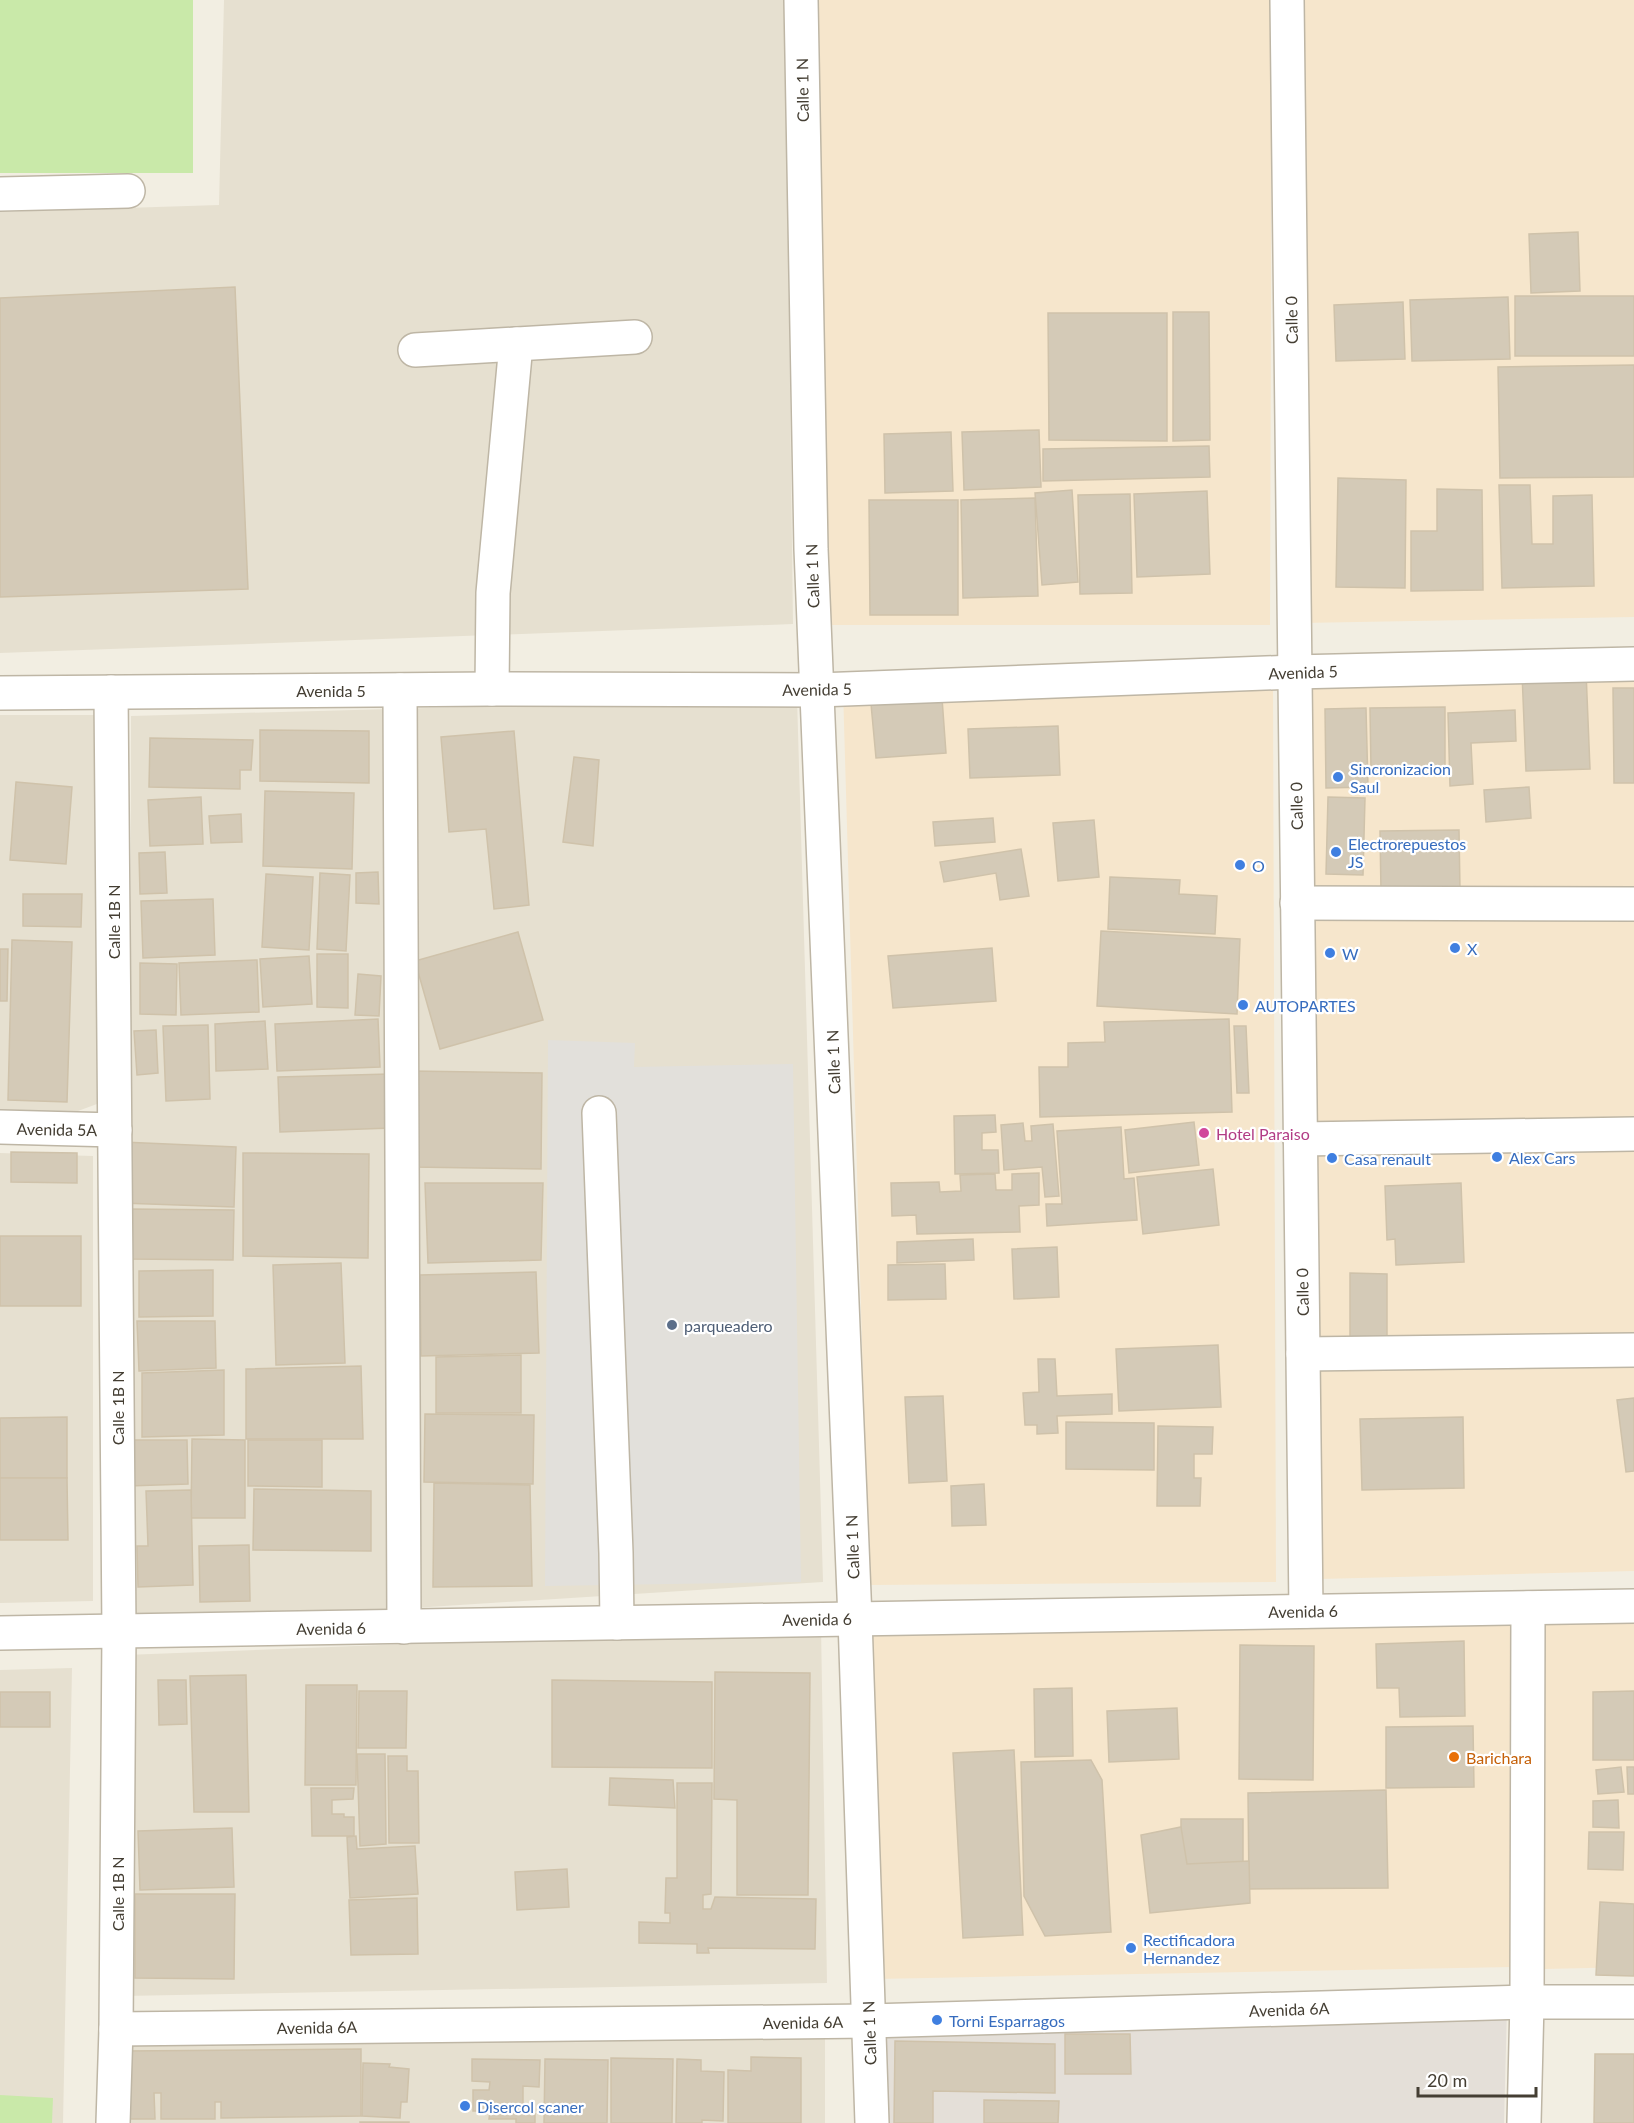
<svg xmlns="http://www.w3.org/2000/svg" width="1634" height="2123" font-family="Lato,sans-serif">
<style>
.residential{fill:#e6e0d0}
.commercial{fill:#f6e6cc}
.industrial{fill:#e4dfd8}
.park{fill:#c9e9a9}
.parking{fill:#e2e0db}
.building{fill:#d4cab7;stroke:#cfc2aa;stroke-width:1.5}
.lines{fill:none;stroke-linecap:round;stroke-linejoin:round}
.minor-casing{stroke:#beb6a5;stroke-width:36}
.minor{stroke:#fff;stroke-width:33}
.shop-dot{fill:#3f7fe0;stroke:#fff;stroke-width:2}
.hotel-dot{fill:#d1479c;stroke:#fff;stroke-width:2}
.service-dot{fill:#5c6f8a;stroke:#fff;stroke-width:2}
.food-dot{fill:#e8710a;stroke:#fff;stroke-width:2}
.labels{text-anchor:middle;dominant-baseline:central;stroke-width:4.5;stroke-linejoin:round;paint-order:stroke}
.street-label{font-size:16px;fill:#443e33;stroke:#fff}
.shop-label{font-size:16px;fill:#366cbe;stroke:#fff;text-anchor:start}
.hotel-label{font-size:16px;fill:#b23c85;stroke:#fff;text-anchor:start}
.service-label{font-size:16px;fill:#4e5e75;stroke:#fff;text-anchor:start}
.food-label{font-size:16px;fill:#c56008;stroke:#fff;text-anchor:start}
</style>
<rect width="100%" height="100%" fill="#f2eee2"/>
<g class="residential">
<polygon points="224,0 785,0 793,624 0,653 0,212 219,205"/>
<polygon points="797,698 823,1582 130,1626 131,716"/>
<polygon points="0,715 104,715 105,1101 78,1111 0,1112"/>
<polygon points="0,1153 93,1156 93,1601 0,1603"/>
<polygon points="821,1628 827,1983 123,1996 125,1655"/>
<polygon points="72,1668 63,2123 0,2123 0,1670"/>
<polygon points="825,2031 825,2123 119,2123 121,2036"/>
</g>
<g class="commercial">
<polygon points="812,0 1272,0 1270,625 826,625"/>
<polygon points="1303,0 1634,0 1634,617 1301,623"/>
<polygon points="1634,671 1634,1571 1319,1579 1305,682"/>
<polygon points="1273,685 1276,1582 869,1585 843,689"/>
<polygon points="1634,1618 1634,1967 1543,1969 1544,1619"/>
<polygon points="1515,1622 1512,1967 875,1979 866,1635"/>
</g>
<polygon class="industrial" points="1507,2009 1504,2123 886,2123 886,2026"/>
<g class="park">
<rect x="0" y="0" width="193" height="173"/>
<polygon points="0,2095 53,2098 52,2123 0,2123"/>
</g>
<polygon class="parking" points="548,1040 635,1043 634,1067 793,1064 801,1582 545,1586"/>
<g class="building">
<polygon points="1578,232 1580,291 1531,293 1529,234"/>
<polygon points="235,287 248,589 0,597 0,298"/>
<rect x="1515" y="296" width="119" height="60"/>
<polygon points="1508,297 1510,359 1412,361 1410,300"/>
<polygon points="1403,302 1405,359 1336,361 1334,305"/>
<polygon points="1173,312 1209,312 1210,440 1173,441"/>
<polygon points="1048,313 1167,313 1167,441 1049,440"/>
<polygon points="1634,365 1634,477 1500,478 1498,367"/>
<polygon points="1039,430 1041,487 964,490 962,432"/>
<polygon points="951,432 953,491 885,493 884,434"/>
<polygon points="1209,446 1210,477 1043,481 1043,449"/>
<polygon points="1338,478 1406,480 1405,588 1336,587"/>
<polygon points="1499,485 1530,485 1532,544 1553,544 1553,496 1592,495 1594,586 1502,588"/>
<polygon points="1437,489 1482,490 1483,590 1411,591 1411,531 1437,531"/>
<polygon points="1072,490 1078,582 1042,585 1035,493"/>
<polygon points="1207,491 1210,574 1137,577 1134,494"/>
<polygon points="1130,494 1132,593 1080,594 1078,495"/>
<polygon points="1035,498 1038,596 963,598 961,500"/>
<polygon points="869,500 958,500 958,615 870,615"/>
<polygon points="1586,671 1590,769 1526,771 1522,673"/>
<polygon points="1613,688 1634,688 1634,783 1614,783"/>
<polygon points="942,698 946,753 876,758 871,704"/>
<polygon points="1445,707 1445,769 1371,770 1370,708"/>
<polygon points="1366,708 1368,787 1326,788 1325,709"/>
<polygon points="1515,710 1516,741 1471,743 1473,784 1450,786 1448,713"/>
<polygon points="1058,726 1060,775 970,778 968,729"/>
<polygon points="260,730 369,731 369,783 260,781"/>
<polygon points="514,731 529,905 494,909 486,829 449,832 441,737"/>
<polygon points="150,738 253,740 251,770 240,770 240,789 149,787"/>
<polygon points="574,757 599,760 593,846 563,842"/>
<polygon points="16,782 72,787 66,864 10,860"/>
<polygon points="1529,787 1531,818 1486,822 1484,790"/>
<polygon points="265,791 354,793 352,869 263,866"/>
<polygon points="201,797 203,844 150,846 148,800"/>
<polygon points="1328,797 1365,798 1363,875 1326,874"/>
<polygon points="241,814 242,842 211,843 209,816"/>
<polygon points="993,818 995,842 935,846 933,822"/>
<polygon points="1094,820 1099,877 1058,881 1053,823"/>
<polygon points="1459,830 1460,891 1381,892 1380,831"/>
<polygon points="1021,849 1029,896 1000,900 996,873 944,882 940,862"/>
<polygon points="165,852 167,893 140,894 139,853"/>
<polygon points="378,872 379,904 356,903 356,873"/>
<polygon points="320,873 350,875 346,951 317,949"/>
<polygon points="266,874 313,877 309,950 262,947"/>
<polygon points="1110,877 1180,880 1179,894 1217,896 1215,934 1108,929"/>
<polygon points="23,894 82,894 81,927 23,926"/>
<polygon points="213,899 215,955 143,958 141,901"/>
<polygon points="1101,931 1240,939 1237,1014 1097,1006"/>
<polygon points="518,932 543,1020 440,1049 415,961"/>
<polygon points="12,940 72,942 67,1102 8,1100"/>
<polygon points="992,948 996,1001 893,1008 888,956"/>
<polygon points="0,949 8,949 7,1001 0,1001"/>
<polygon points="317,954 348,954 348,1008 317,1007"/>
<polygon points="309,956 312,1004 263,1007 260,959"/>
<polygon points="257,960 259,1012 181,1015 179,963"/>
<polygon points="140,963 177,964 176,1015 140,1014"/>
<polygon points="358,974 381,976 379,1016 355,1015"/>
<polygon points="378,1019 380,1067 277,1071 275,1024"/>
<polygon points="1229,1019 1232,1112 1040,1117 1039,1067 1068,1067 1068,1043 1105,1042 1104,1022"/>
<polygon points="265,1021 268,1069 216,1071 215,1024"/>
<polygon points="208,1025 210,1099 166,1101 163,1026"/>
<polygon points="1234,1026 1246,1026 1249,1093 1237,1093"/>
<polygon points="156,1030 158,1073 137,1075 134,1031"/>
<polygon points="412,1071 542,1073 541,1169 412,1167"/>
<polygon points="389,1074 391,1128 280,1132 278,1077"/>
<polygon points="995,1115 996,1132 982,1133 982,1150 998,1150 999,1173 955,1174 954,1116"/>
<polygon points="1194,1122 1199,1165 1129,1173 1125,1130"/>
<polygon points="1023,1123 1025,1141 1032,1141 1031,1126 1053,1124 1059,1196 1045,1197 1042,1167 1004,1170 1001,1125"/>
<polygon points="1121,1127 1124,1179 1134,1178 1137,1220 1047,1226 1046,1204 1062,1204 1057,1131"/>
<polygon points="122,1142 236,1147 234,1207 121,1203"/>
<polygon points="11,1152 77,1153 77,1183 11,1182"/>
<polygon points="243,1153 369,1154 368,1258 243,1256"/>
<polygon points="1213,1169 1219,1225 1143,1234 1137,1177"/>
<polygon points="1039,1173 1039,1205 1019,1206 1020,1232 917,1234 916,1215 892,1216 891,1183 939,1182 940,1192 961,1191 960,1175 995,1174 996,1190 1012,1190 1012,1174"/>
<polygon points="425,1183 543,1183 541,1260 428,1263"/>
<polygon points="1461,1183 1464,1262 1396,1265 1395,1239 1387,1240 1385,1186"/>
<polygon points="129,1209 234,1210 233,1260 129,1259"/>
<rect x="0" y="1236" width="81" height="70"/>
<polygon points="973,1239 974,1260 897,1263 897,1242"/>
<polygon points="1057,1247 1059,1297 1014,1299 1012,1249"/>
<polygon points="341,1263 345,1363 276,1365 273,1265"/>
<polygon points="945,1264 946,1299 888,1300 888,1265"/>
<polygon points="213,1270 213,1316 139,1317 139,1271"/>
<polygon points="536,1272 539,1353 421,1356 420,1275"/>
<polygon points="1350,1273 1387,1274 1387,1342 1350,1342"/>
<polygon points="137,1321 215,1321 216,1368 139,1371"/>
<polygon points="1218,1345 1221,1407 1119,1411 1116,1349"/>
<polygon points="521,1355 521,1413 436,1413 436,1357"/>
<polygon points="1038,1359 1055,1359 1057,1396 1112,1394 1112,1414 1057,1416 1058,1433 1037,1434 1037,1425 1025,1425 1023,1393 1039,1392"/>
<polygon points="361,1366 363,1439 246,1439 246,1369"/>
<polygon points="224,1370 224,1435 142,1437 142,1373"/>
<polygon points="943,1396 947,1481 909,1483 905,1397"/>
<polygon points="1634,1398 1634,1471 1626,1472 1617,1400"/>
<polygon points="425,1414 534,1415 533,1484 424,1482"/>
<polygon points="67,1417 67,1478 0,1478 0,1418"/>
<polygon points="1463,1417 1464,1488 1362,1490 1360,1419"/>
<polygon points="1066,1422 1154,1423 1154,1470 1066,1469"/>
<polygon points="1158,1426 1213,1427 1212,1454 1194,1454 1194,1478 1201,1478 1200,1506 1157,1506"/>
<polygon points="192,1439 245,1440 245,1518 191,1518"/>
<polygon points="127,1440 187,1440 188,1484 128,1486"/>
<polygon points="248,1440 322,1440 322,1487 248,1486"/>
<polygon points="0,1478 67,1478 68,1540 0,1540"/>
<polygon points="434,1483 530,1485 532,1586 433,1587"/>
<polygon points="984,1484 986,1525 952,1526 951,1486"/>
<polygon points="254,1489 371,1491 371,1551 253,1550"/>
<polygon points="191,1490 193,1585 138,1587 137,1546 148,1546 146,1491"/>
<polygon points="249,1545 250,1601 200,1602 199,1546"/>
<polygon points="1464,1641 1465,1716 1400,1717 1399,1688 1377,1688 1376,1644"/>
<polygon points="1240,1645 1314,1646 1313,1780 1239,1779"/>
<polygon points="715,1672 810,1673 808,1895 737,1895 737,1800 714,1799"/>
<polygon points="246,1675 249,1812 194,1812 190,1676"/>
<polygon points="158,1680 186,1680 187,1724 159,1725"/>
<polygon points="552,1680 712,1682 712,1768 552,1767"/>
<polygon points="306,1685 357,1685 356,1785 305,1785"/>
<polygon points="1072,1688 1073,1756 1035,1757 1034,1689"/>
<polygon points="359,1691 407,1691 406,1748 358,1748"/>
<polygon points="1634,1691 1634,1760 1593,1760 1593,1692"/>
<rect x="0" y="1692" width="50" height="35"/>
<polygon points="1177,1708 1179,1759 1109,1762 1107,1711"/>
<polygon points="1473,1726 1474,1787 1386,1788 1386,1727"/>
<polygon points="1014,1750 1023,1935 963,1938 953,1753"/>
<polygon points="357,1754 385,1754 386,1844 360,1846"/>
<polygon points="388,1756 407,1756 407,1771 418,1771 419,1843 389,1843"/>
<polygon points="1091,1760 1102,1780 1111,1932 1045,1936 1024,1896 1021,1762"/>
<polygon points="1621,1767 1624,1792 1598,1794 1596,1770"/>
<polygon points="1627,1767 1634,1767 1634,1794 1628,1794"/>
<polygon points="610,1778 673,1780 675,1808 609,1805"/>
<polygon points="677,1783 712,1783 711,1894 703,1895 703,1909 711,1909 715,1897 816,1899 815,1949 708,1948 709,1953 697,1953 697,1944 639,1943 639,1922 670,1923 670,1913 665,1913 666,1878 677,1878"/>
<polygon points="311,1788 354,1788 353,1799 332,1800 332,1814 344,1814 344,1817 354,1817 354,1836 312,1836"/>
<polygon points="1386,1790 1388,1888 1249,1889 1248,1793"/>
<polygon points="1618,1800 1619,1828 1593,1827 1593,1801"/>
<rect x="1181" y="1819" width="62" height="55"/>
<polygon points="1181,1827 1187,1864 1249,1861 1250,1903 1150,1913 1141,1835"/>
<polygon points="232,1828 234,1887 140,1890 138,1831"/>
<polygon points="1589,1832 1624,1832 1623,1870 1588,1869"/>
<polygon points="356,1836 357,1849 415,1846 418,1894 350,1898 347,1837"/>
<polygon points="567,1869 569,1907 517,1910 515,1872"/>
<polygon points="135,1894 235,1894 234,1979 135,1978"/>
<polygon points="417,1898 418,1954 351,1955 349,1900"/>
<polygon points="1600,1902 1634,1904 1634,1976 1596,1975"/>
<polygon points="1065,2034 1130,2034 1131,2074 1065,2074"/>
<polygon points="895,2041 1055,2044 1055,2093 933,2091 933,2123 894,2123"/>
<polygon points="361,2049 361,2116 221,2118 221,2102 215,2102 215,2119 161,2119 161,2093 154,2093 155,2119 124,2119 123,2051"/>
<polygon points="1595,2054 1634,2054 1634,2123 1594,2123"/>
<polygon points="751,2057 801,2058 801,2123 728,2123 728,2070 751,2071"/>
<polygon points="611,2058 673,2059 672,2123 611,2123"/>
<polygon points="472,2059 540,2060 539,2087 523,2086 523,2113 535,2114 535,2123 516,2123 516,2119 489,2119 490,2111 473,2111 473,2090 489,2090 490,2082 472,2081"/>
<polygon points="545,2059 608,2060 607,2123 544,2123"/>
<polygon points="677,2059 701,2060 701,2071 724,2072 723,2121 702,2120 702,2123 676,2123"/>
<polygon points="363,2063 390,2064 389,2067 409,2069 407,2102 401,2102 400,2118 362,2116"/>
<polygon points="984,2100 1059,2101 1058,2123 984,2123"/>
<rect x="360" y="2122" width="49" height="1"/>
</g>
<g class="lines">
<defs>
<g id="minor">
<polyline points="801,0 811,549 855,1619 872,2123"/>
<polyline points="1287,0 1306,1611"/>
<polyline points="0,194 128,191"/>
<polyline points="415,350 635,337"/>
<polyline points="492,689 493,593 516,344"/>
<polyline points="400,690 404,1627"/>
<polyline points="111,692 119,1631 116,2029 113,2123"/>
<polyline points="0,693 492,689 818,690 1294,672 1634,664"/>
<polyline points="1297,903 1634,904"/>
<polyline points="599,1113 616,1553 617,1623"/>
<polyline points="0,1127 115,1130"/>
<polyline points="1300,1139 1634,1134"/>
<polyline points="1303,1354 1634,1350"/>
<polyline points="0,1633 1634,1606"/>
<polyline points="116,2029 869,2021 1527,2002 1634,2002"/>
<polyline points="1524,2123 1527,2002 1528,1608"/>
</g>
</defs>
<use href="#minor" class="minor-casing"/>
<use href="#minor" class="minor"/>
</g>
<g class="shop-dot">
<circle cx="1338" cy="777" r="6"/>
<circle cx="1336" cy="852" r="6"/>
<circle cx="1240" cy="865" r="6"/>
<circle cx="1455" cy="948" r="6"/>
<circle cx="1330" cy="953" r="6"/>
<circle cx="1243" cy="1005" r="6"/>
<circle cx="1497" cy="1157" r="6"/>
<circle cx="1332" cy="1158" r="6"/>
<circle cx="1131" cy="1948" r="6"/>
<circle cx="937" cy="2020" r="6"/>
<circle cx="465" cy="2106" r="6"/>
</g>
<circle class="hotel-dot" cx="1204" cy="1133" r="6"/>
<circle class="service-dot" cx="672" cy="1325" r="6"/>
<circle class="food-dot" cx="1454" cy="1757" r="6"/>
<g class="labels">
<g class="street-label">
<text transform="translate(802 90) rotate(-91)">Calle 1 N</text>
<text transform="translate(1291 320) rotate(-91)">Calle 0</text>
<text transform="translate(812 576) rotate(-92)">Calle 1 N</text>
<text transform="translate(1303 672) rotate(-2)">Avenida 5</text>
<text transform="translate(817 689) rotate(-1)">Avenida 5</text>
<text x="331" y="690">Avenida 5</text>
<text transform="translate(1296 806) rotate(-91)">Calle 0</text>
<text transform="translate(113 922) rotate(-90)">Calle 1B N</text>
<text transform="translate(833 1062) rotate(-92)">Calle 1 N</text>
<text transform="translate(57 1129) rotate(1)">Avenida 5A</text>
<text transform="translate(1302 1292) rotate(-91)">Calle 0</text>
<text transform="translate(117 1408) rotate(-90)">Calle 1B N</text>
<text transform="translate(852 1547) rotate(-92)">Calle 1 N</text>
<text transform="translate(1303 1611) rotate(-1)">Avenida 6</text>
<text transform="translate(817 1619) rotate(-1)">Avenida 6</text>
<text transform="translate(331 1628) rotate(-1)">Avenida 6</text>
<text transform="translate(117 1894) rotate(-90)">Calle 1B N</text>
<text transform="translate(1289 2009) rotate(-2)">Avenida 6A</text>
<text transform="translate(803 2022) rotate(-1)">Avenida 6A</text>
<text transform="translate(317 2027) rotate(-1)">Avenida 6A</text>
<text transform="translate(869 2033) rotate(-92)">Calle 1 N</text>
</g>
<g class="shop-label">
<text x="1350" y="768">Sincronizacion<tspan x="1350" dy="18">Saul</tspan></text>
<text x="1348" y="843">Electrorepuestos<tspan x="1348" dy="18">JS</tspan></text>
<text x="1252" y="865">O</text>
<text x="1467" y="948">X</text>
<text x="1342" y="953">W</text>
<text x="1255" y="1005">AUTOPARTES</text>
<text x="1509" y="1157">Alex Cars</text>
<text x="1344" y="1158">Casa renault</text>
<text x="1143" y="1939">Rectificadora<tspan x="1143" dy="18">Hernandez</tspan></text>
<text x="949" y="2020">Torni Esparragos</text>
<text x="477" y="2106">Disercol scaner</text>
</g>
<g class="hotel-label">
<text x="1216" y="1133">Hotel Paraiso</text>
</g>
<g class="service-label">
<text x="684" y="1325">parqueadero</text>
</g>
<g class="food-label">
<text x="1466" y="1757">Barichara</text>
</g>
</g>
<path d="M1418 2087v9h118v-9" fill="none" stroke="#443e33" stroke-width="3"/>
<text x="1427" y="2087" font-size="18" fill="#443e33" stroke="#ffffff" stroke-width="4.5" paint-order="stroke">20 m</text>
</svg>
